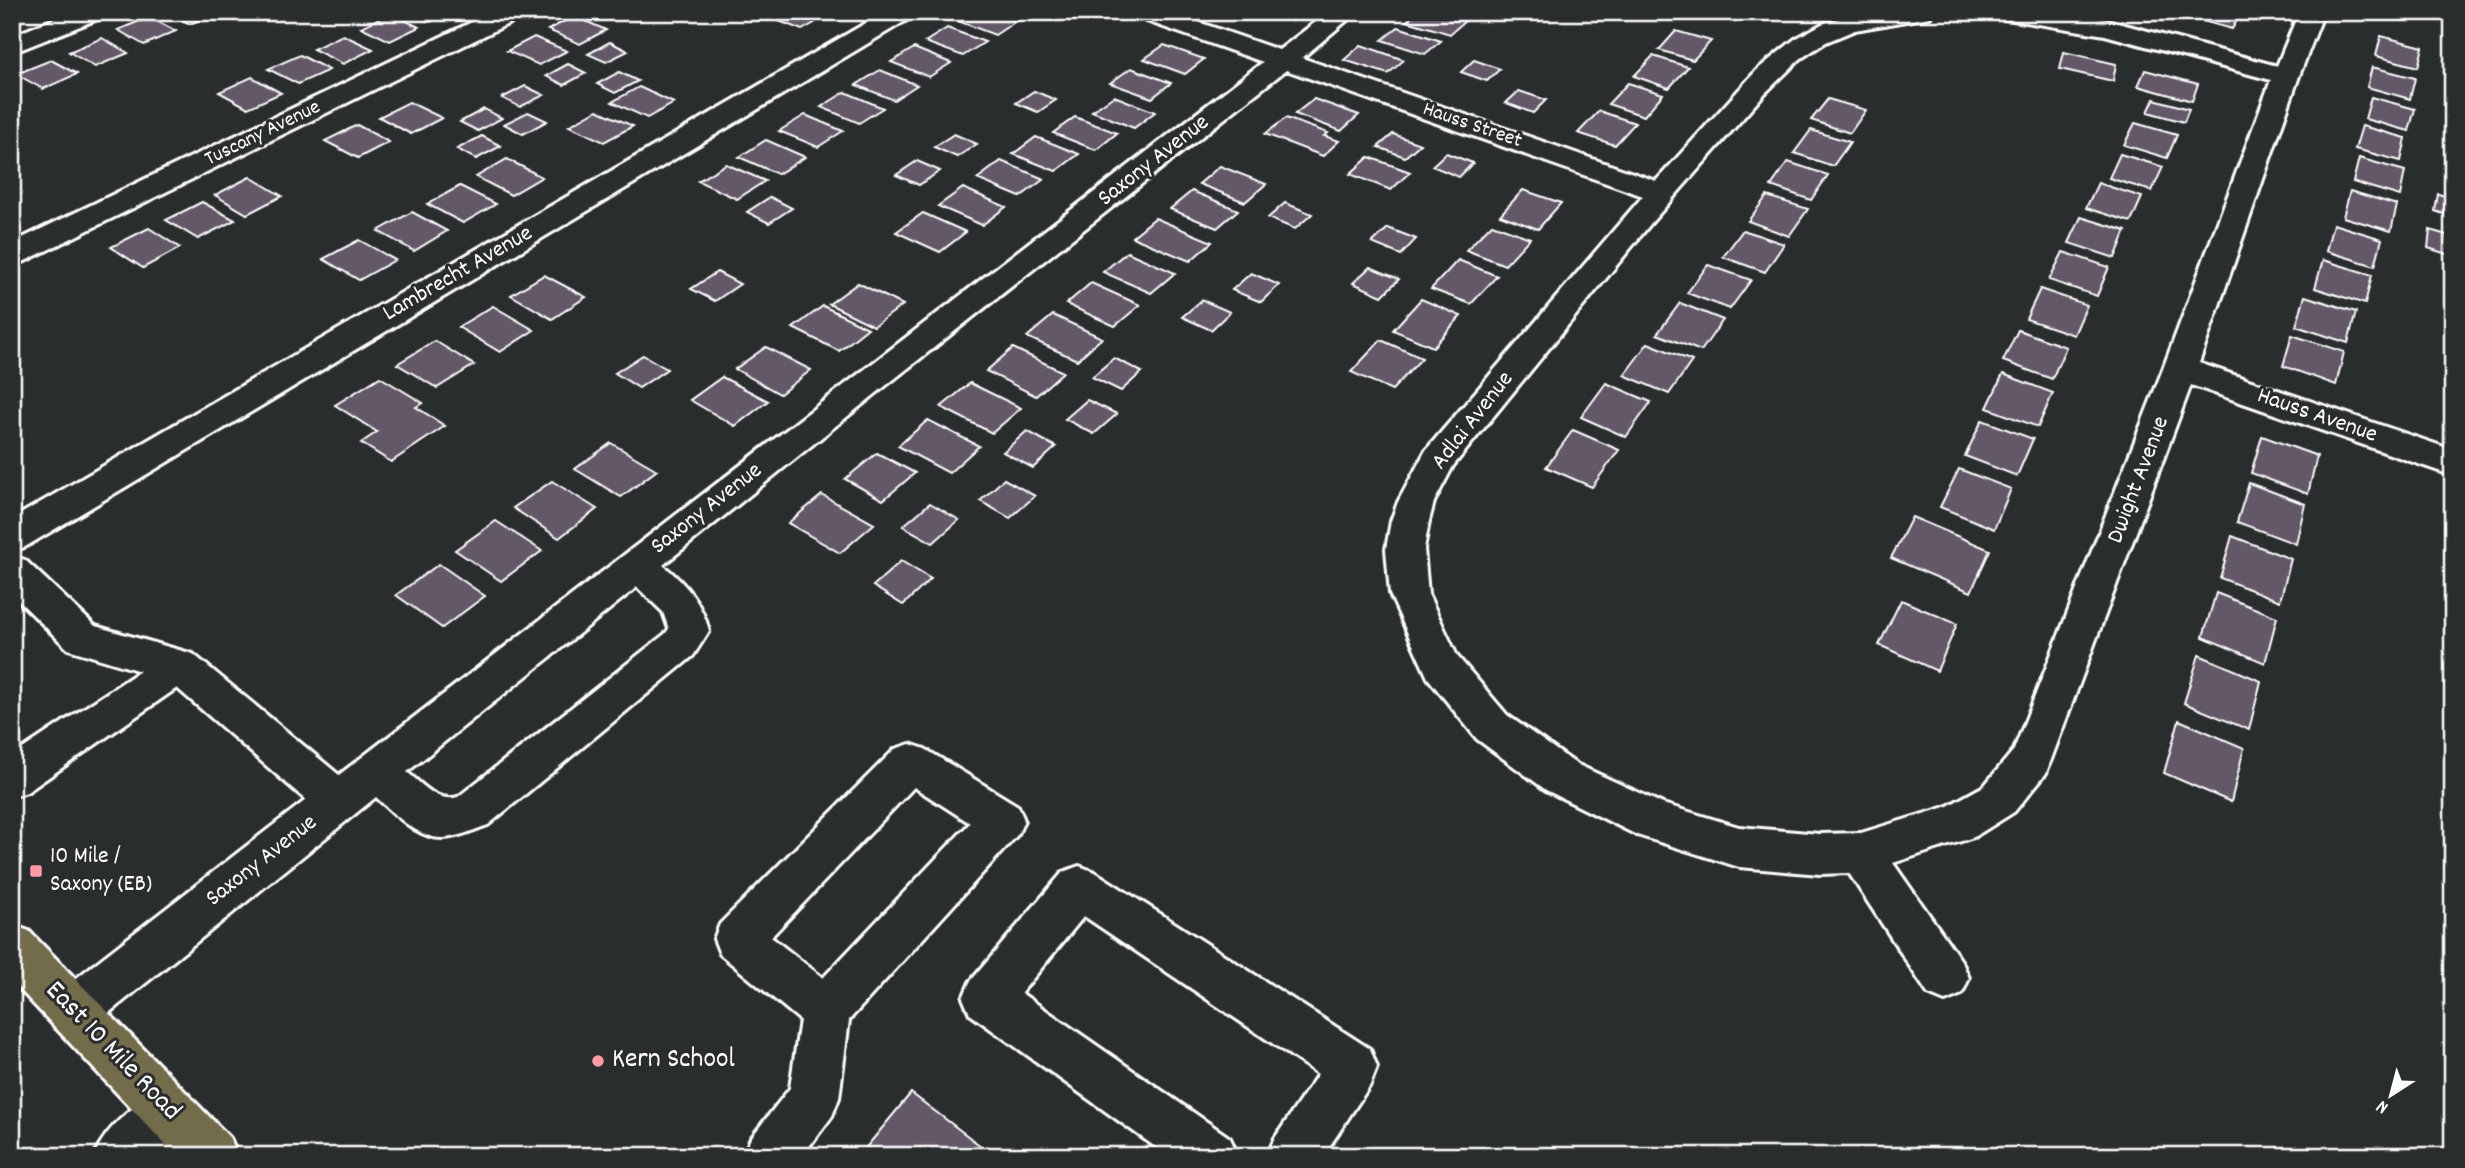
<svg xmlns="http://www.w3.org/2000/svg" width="2465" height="1168" font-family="Dekko,sans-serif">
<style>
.building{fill:#635867;stroke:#fff;stroke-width:2}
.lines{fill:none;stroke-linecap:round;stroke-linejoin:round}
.minor-casing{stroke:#fff;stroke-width:6}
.major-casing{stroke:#fff;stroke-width:6}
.minor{fill:#2a2d2e;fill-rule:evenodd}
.major{fill:#736c4b;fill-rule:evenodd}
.poi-dot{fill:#ff9aa2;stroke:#2a2d2e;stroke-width:2.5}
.labels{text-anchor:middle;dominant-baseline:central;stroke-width:6;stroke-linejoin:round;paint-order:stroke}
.far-street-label{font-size:21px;fill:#fff;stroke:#2a2d2e}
.street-label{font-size:24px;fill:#fff;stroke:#2a2d2e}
.poi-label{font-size:24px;fill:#fff;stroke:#2a2d2e;text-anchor:start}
.near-street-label{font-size:28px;fill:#fff;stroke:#2a2d2e}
.near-poi-label{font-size:28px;fill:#fff;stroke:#2a2d2e;text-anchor:start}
</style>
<rect width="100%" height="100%" fill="#2a2d2e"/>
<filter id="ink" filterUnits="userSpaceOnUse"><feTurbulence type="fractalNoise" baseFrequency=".0143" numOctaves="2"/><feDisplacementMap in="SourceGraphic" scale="14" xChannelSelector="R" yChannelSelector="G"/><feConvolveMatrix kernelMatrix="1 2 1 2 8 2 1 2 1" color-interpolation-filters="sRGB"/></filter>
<g filter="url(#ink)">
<g class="building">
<polygon points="167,12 219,12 190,24"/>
<polygon points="410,12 450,12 430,22"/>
<polygon points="775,12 813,12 825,17 802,30 768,17"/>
<polygon points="972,12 991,12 1016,21 995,35 958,21"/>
<polygon points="1417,12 1438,12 1465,21 1450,34 1407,21"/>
<polygon points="2183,12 2228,12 2240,15 2232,29 2181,15"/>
<polygon points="2417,12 2453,12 2453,20 2452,22"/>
<polygon points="390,13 419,27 390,41 361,27"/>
<polygon points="574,16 606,30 580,44 548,30"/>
<polygon points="149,17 176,31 144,45 118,30"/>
<polygon points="1398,27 1441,41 1425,54 1382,40"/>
<polygon points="947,28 985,42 963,56 925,42"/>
<polygon points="1676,31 1711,41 1693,60 1659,50"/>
<polygon points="343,35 373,49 343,64 313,49"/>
<polygon points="2381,36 2423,47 2418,67 2376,56"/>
<polygon points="534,37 567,51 539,65 507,51"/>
<polygon points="102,38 128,53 95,67 69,52"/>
<polygon points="610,42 628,51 606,62 588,54"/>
<polygon points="1164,45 1204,59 1185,74 1144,59"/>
<polygon points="1361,45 1404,60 1388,74 1344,60"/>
<polygon points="914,48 951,63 929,77 891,62"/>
<polygon points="2064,52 2116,64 2113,81 2060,69"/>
<polygon points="300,55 329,70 298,84 268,69"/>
<polygon points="1653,56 1688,67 1669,88 1634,76"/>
<polygon points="51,60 77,74 43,89 16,74"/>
<polygon points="1474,60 1500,69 1487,81 1461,72"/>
<polygon points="568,64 586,73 564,85 546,76"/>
<polygon points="2372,67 2415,78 2410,99 2367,87"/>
<polygon points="1131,68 1171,83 1152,98 1110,83"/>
<polygon points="880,70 917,85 894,100 856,85"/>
<polygon points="2145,70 2198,84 2192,101 2138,86"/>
<polygon points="619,72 638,81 615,93 597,84"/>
<polygon points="252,77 281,93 248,108 219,92"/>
<polygon points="1628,83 1663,94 1644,116 1608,104"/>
<polygon points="525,86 544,95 520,107 502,98"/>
<polygon points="639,87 674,103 647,118 612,102"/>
<polygon points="1034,91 1056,100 1038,112 1016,103"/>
<polygon points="1519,91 1546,100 1533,113 1506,103"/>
<polygon points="845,92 883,108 859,123 821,107"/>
<polygon points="1114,96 1155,112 1134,128 1092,111"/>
<polygon points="2371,97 2415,109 2409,131 2365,119"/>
<polygon points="1314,99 1359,115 1341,131 1295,114"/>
<polygon points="1828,99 1866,110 1850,133 1811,120"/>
<polygon points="2154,99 2189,109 2184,122 2148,112"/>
<polygon points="409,102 442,118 411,134 379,117"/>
<polygon points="484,109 502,118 478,131 460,122"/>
<polygon points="597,110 633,126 604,142 569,126"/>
<polygon points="1599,111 1635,123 1615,145 1578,133"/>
<polygon points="528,112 547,121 523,134 504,124"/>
<polygon points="805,115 843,131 818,147 779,131"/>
<polygon points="1075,117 1117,133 1096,150 1053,133"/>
<polygon points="1286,118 1328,133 1324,136 1339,141 1323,156 1265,134"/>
<polygon points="2135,123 2177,135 2167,158 2124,145"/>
<polygon points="357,125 389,142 358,158 325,141"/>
<polygon points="2362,126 2406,138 2401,161 2355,149"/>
<polygon points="1811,130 1850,142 1833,166 1794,153"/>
<polygon points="954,134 977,144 957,157 934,147"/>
<polygon points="1393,134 1420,144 1405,157 1378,147"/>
<polygon points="482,136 501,146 476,159 457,149"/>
<polygon points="1036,137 1079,154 1056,171 1013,154"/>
<polygon points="766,140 805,157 778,174 739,157"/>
<polygon points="1446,153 1473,163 1459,177 1432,166"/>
<polygon points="2120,154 2163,167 2152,191 2109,178"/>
<polygon points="1369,157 1410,172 1391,190 1350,174"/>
<polygon points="2359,158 2405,171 2400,196 2353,182"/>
<polygon points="507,159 542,177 511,195 476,177"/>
<polygon points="917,161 940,171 919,185 896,175"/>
<polygon points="1001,161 1044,179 1020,197 977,179"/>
<polygon points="1788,162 1828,175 1811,200 1771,186"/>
<polygon points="726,164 765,181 737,199 698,181"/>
<polygon points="1220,166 1266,184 1245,202 1199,184"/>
<polygon points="250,177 282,196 247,214 215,195"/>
<polygon points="2098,183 2142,197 2131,222 2086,208"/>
<polygon points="460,186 496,204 463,223 427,204"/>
<polygon points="963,188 1006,207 982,225 938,206"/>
<polygon points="1523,190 1561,203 1538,229 1500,215"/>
<polygon points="1192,191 1238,210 1217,228 1170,209"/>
<polygon points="2350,191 2397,205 2391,231 2343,217"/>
<polygon points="2438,194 2453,198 2453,217 2435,211"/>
<polygon points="1767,196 1808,209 1789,236 1748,221"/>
<polygon points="770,197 792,208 769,223 747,212"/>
<polygon points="202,202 235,220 198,239 166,220"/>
<polygon points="1285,203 1312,214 1295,229 1268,218"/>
<polygon points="412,212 447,231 414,251 378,231"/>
<polygon points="923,213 966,232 940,252 896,232"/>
<polygon points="2081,217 2126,231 2115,258 2069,243"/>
<polygon points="1155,218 1212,242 1190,261 1132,237"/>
<polygon points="1492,224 1530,238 1505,265 1466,250"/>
<polygon points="2333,224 2382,239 2375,266 2326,251"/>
<polygon points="149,228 180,248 143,268 111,247"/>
<polygon points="1388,228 1416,239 1401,255 1372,243"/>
<polygon points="1743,230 1784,244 1765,272 1723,257"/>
<polygon points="2430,230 2453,237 2453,256 2428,248"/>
<polygon points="359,240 395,260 359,280 323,259"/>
<polygon points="1127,252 1175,273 1151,293 1103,272"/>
<polygon points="2063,252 2109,267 2097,296 2049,280"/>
<polygon points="1458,260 1497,276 1471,304 1431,289"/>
<polygon points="2323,260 2372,275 2365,304 2315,288"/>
<polygon points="1708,265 1751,280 1730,309 1687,293"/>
<polygon points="1370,267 1399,279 1382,296 1353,283"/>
<polygon points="717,272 740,284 715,301 691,289"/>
<polygon points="1251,273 1279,285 1261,302 1232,290"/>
<polygon points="544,275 586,297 552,319 511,295"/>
<polygon points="858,283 903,305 874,326 829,304"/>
<polygon points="1091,283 1140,305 1115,326 1066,304"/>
<polygon points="2040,289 2087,305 2074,335 2026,319"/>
<polygon points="2305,296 2356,312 2348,343 2296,326"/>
<polygon points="1421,299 1461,316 1433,347 1393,330"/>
<polygon points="1202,300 1230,312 1211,330 1182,317"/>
<polygon points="1680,303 1723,320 1701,351 1657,334"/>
<polygon points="493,306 534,330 500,352 458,327"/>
<polygon points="823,306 868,328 839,351 793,328"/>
<polygon points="1053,315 1102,338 1077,360 1027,337"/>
<polygon points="2018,330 2066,347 2052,379 2003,361"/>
<polygon points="2292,335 2344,352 2336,385 2283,366"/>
<polygon points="1381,340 1422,358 1392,390 1351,372"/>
<polygon points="435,341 474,365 437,388 397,364"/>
<polygon points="1648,343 1692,361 1669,394 1624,375"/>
<polygon points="766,347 811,370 780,394 735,369"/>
<polygon points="1013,348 1063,372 1036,396 986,371"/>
<polygon points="643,355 667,369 639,388 615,373"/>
<polygon points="1114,358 1142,372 1121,391 1092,377"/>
<polygon points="2003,374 2053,393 2038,427 1987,408"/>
<polygon points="380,377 423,403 416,407 445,426 391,462 361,443 377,432 335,405"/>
<polygon points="722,377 768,401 735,426 690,400"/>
<polygon points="970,383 1021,408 992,433 941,407"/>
<polygon points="1606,383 1651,402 1626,437 1581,417"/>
<polygon points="1087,400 1117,414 1094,434 1065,419"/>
<polygon points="928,420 979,446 949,473 898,446"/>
<polygon points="1982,420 2033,439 2017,476 1965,456"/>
<polygon points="1573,430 1619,450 1592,487 1546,467"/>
<polygon points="1027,431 1056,447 1033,468 1003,452"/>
<polygon points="2262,436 2317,456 2308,494 2251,473"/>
<polygon points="611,443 657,470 621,497 575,469"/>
<polygon points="877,453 915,473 883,500 845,479"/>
<polygon points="1959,469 2011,489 1994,529 1940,507"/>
<polygon points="1004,479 1035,496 1010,518 980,501"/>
<polygon points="552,481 597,509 559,538 513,508"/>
<polygon points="2249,483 2305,504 2296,544 2237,522"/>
<polygon points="822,495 874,524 840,553 788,523"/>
<polygon points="930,503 959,520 933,543 903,526"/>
<polygon points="1912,517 1990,550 1971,592 1891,558"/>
<polygon points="496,521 542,551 501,581 455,550"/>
<polygon points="2232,536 2291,559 2280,601 2220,578"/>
<polygon points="901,561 931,579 903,605 873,586"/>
<polygon points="439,564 485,596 442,628 396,595"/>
<polygon points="2216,593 2277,617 2265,663 2203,637"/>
<polygon points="1901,600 1957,624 1937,671 1879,645"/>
<polygon points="2199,655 2261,681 2249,730 2184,703"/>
<polygon points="2179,720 2244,748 2231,802 2164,773"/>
<polygon points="911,1093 994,1156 859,1156"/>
</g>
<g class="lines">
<defs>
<g id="minor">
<polygon points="71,12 106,12 103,17 12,53 12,36"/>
<polygon points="493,12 525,12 522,17 23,262 12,264 12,243"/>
<polygon points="885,12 915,12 912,17 25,547 12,551 12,519"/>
<path d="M1132,12h37l110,38 50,-38h28l-55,46 354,123 101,-111 38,-31 27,-15 40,-12h71l-3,5 -75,13 -29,12 -26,17 -36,35 -113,129 -198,243 -19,36 -5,19 -5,28 4,45 29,62 50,59 69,49 87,40 76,23 81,7 41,-1 85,-26 38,-21 30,-36 149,-381 108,-289 -166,-45 -98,-16 -9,-2 -3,-5h61l51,8 170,46 22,-54h25l-25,64 -100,287 254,87v26l-262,-91 -145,388 -32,39 -40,25 -81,26 69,99 7,16 -7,16 -17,7 -17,-7 -79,-121 -29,1 -81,-7 -102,-32 -91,-45 -69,-51 -49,-61 -38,-84 -4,-45 5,-28 7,-19 28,-52 217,-254 -357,-126 -407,321 -216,174c22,18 39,38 46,66l-16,25 -205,169c-12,4 -25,10 -37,12 -29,7 -56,-23 -75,-40l-286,231 -17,7 -17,-7 -7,-17 7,-17 250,-194 -129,-112 -150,104 -15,5v-41l128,-85 -72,-22 -56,-55v-38l13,4 70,66 98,28 146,121 924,-713 -128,-45zM637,587l26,25 6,17 -4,5 -207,163c-21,6 -35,-12 -51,-25z"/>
<path d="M910,744l15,5 93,57 6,14 -6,14 -169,186 -10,78 -7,18 -30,40h-59l8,-18 39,-50 10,-68 -80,-66 -6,-15 6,-15 175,-175zM914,787l56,36 -147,155 -52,-41z"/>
<polygon points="1079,866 1095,872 1370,1049 1377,1067 1370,1085 1323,1156 1267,1156 1275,1138 1318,1074 1084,916 1021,993 1230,1138 1238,1156 1168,1156 970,1014 963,998 970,982 1063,872"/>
<path d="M170,1087l18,7 7,18 -7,18 -29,26h-65c12,-30 46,-57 76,-69z"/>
</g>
<polygon id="major" points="12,925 29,931 230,1138 238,1156 176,1156 12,981"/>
</defs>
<use href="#minor" class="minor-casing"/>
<use href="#major" class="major-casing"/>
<use href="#minor" class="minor"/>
<use href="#major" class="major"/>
</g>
</g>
<g class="poi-dot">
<rect x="29" y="864" width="14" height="14" rx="3.5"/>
<circle cx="598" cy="1061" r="7"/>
</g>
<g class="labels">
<g class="far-street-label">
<text transform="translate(1472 126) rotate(19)">Hauss Street</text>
<text transform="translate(263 134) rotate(-26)">Tuscany Avenue</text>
</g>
<g class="street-label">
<text transform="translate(1154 161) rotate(-38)">Saxony Avenue</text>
<text transform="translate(458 274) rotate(-30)">Lambrecht Avenue</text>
<text transform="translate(2317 416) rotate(19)">Hauss Avenue</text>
<text transform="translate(1473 421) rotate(-52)">Adlai Avenue</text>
<text transform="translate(2139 480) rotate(-69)">Dwight Avenue</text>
<text transform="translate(707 509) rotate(-38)">Saxony Avenue</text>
<text transform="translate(262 861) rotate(-38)">Saxony Avenue</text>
</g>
<g class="poi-label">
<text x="50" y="857">10 Mile /<tspan x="50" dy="28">Saxony (EB)</tspan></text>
</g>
<g class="near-street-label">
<text transform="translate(112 1052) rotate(46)">East 10 Mile Road</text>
</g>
<g class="near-poi-label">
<text x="612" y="1061">Kern School</text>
</g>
</g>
<rect width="2465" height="1168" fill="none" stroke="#2a2d2e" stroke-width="42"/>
<rect x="21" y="21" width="2423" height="1126" fill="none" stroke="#fff" stroke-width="2.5" filter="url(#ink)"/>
<g transform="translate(2391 1095) rotate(216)" stroke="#2a2d2e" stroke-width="5" paint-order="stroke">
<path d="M0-5L12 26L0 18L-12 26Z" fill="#ffffff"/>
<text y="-10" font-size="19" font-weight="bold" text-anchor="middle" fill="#ffffff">N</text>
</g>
</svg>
